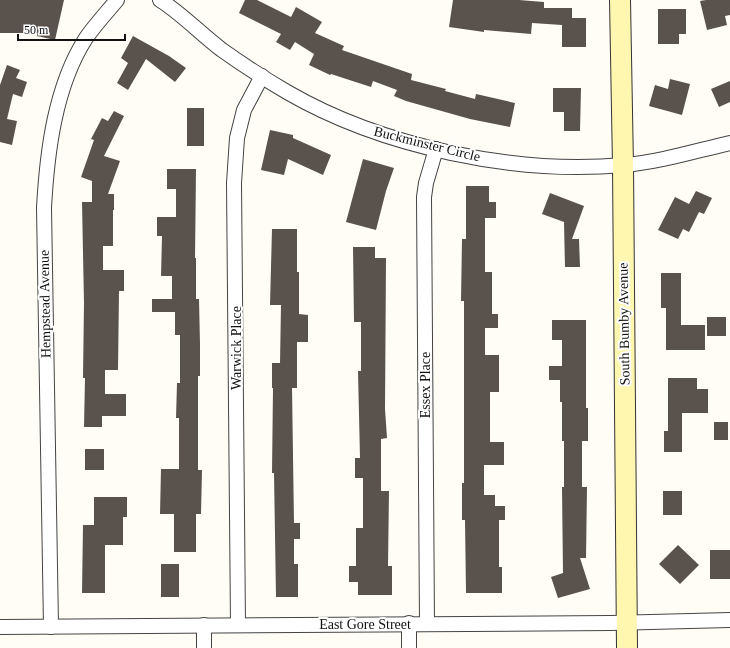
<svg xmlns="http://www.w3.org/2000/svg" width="730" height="648" font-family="'Times New Roman',serif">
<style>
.building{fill:#5a524d}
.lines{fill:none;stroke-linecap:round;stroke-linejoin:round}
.street-casing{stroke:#444;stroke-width:16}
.secondary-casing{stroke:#333;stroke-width:22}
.street{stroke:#fff;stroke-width:14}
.secondary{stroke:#fff6b0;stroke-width:20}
.labels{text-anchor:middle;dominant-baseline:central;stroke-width:4;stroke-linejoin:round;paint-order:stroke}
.street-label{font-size:14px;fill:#111;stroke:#fff}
</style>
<rect width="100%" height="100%" fill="#fffdf5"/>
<g class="building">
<polygon points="0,0 64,0 55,40 37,36 37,33 0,33"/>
<polygon points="245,0 257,0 291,17 296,7 322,22 315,33 344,46 342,50 412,74 411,80 446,89 445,91 475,99 476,94 515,103 510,127 470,119 406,101 394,96 397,90 373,81 371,87 331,74 330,75 309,65 314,54 295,42 290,50 276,42 281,34 239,13"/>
<polygon points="453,0 519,0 544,2 544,8 572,8 572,18 586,18 586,47 562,47 562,25 532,23 531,34 484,30 484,32 449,27"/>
<polygon points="706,0 730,0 730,15 725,16 727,25 707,30 700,1"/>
<polygon points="658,9 686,9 686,34 679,34 679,44 658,44"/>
<polygon points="133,36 169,56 186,68 175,82 146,59 128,90 117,83 128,63 121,58"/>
<polygon points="7,65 20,70 16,78 27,82 22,97 13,94 7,119 17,121 12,145 0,142 0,85"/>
<polygon points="670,79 690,84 682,115 649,106 655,85 668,89"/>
<polygon points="730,81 730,102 719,107 711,89"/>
<polygon points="553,88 581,88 580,131 564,131 564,112 553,112"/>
<rect x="187" y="108" width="17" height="38"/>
<polygon points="114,111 124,116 104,156 120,161 108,194 114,194 114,210 113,210 113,246 103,246 103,270 124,270 124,291 119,291 118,370 105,370 105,394 126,394 126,416 102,416 102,427 84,427 85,378 83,378 84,303 82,202 92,202 92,181 81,177 94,140 91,139 102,118 108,121"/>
<polygon points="270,130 293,135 293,138 331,155 323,175 288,159 284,175 261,170"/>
<polygon points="363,159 394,168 386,191 376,230 346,222"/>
<polygon points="167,169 196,169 195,258 196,258 196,299 199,299 200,344 200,376 198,376 198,470 202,470 201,514 196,514 196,552 174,552 174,514 160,514 161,469 179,469 179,418 176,418 177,383 180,383 180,335 175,335 175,312 152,312 152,299 172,299 172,276 161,276 162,236 157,236 157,217 176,217 176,189 167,189"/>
<polygon points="466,186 489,186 489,202 496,202 496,218 485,218 485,272 492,272 492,314 498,314 498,328 485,328 485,355 499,355 499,392 490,392 490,442 504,442 504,465 484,465 484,495 495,495 495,506 505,506 505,520 499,520 499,567 502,567 502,593 466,593 465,520 462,520 462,483 464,483 464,301 461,301 462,239 466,239"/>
<polygon points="696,191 712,198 704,214 699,212 689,232 683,229 678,239 658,230 675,197 689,204"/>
<polygon points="550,193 584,206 572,239 579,239 580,267 565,267 564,222 542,214"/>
<polygon points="272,229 297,229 297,272 299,272 299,314 308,315 308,342 297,342 297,388 292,388 294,523 300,523 300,539 294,539 294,564 298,564 298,597 276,597 274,473 272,473 273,388 272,388 272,363 280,363 281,305 270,305"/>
<polygon points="353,247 375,247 375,258 386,258 385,409 387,438 381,439 381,491 389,491 388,566 392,566 392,595 358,595 358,582 349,582 349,566 356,566 356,528 363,528 363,478 355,478 355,458 360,458 358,371 361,371 361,322 354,322"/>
<polygon points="661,273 681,273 681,325 705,325 705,350 666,350 666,308 661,308"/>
<rect x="707" y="317" width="19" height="19"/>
<polygon points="552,320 586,320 586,408 588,408 588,441 582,441 582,487 587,487 586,558 580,558 590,589 558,598 551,577 563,573 562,487 564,487 564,441 562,441 562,402 560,402 560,380 549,380 549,366 562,366 562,340 552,340"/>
<polygon points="668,378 697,378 697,389 708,389 708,413 682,413 682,452 664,452 664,431 668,431"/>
<rect x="714" y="422" width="14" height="18"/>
<rect x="85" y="449" width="19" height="21"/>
<rect x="663" y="491" width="19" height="24"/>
<polygon points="94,497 127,497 127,517 123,517 123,545 105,545 105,593 82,593 83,525 94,525"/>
<polygon points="678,545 699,565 680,584 659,564"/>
<rect x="710" y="550" width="20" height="29"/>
<rect x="161" y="564" width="18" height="33"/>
</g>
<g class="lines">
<defs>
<g id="street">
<path d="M160,0c21,13 42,35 62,50 21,15 43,29 65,42 95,55 229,83 337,73 36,-3 71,-14 106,-22"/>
<polyline points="409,623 409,648"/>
<polyline points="427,623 424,197 426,183 436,149"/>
<polyline points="204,625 204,648"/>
<polyline points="238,625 234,183 237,138 244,110 262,76"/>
<polyline points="0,627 611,623 730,620"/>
<path d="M51,627l-7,-419c3,-56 11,-122 42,-170 9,-13 21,-26 31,-38"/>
</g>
<polyline id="secondary" points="620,0 623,166 627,648"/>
</defs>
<use href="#street" class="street-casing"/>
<use href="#secondary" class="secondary-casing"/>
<use href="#street" class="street"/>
<use href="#secondary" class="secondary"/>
</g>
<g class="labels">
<g class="street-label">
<text transform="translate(427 144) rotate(14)">Buckminster Circle</text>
<text transform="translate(45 304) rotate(-91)">Hempstead Avenue</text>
<text transform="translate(624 324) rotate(-91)">South Bumby Avenue</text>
<text transform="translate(236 348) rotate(-90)">Warwick Place</text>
<text transform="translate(425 385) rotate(-90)">Essex Place</text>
<text x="365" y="624">East Gore Street</text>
</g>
</g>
<path d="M18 34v6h107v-6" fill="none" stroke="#111111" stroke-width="2"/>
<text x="24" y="34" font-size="12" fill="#111111" stroke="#ffffff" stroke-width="3" paint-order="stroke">50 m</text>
</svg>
